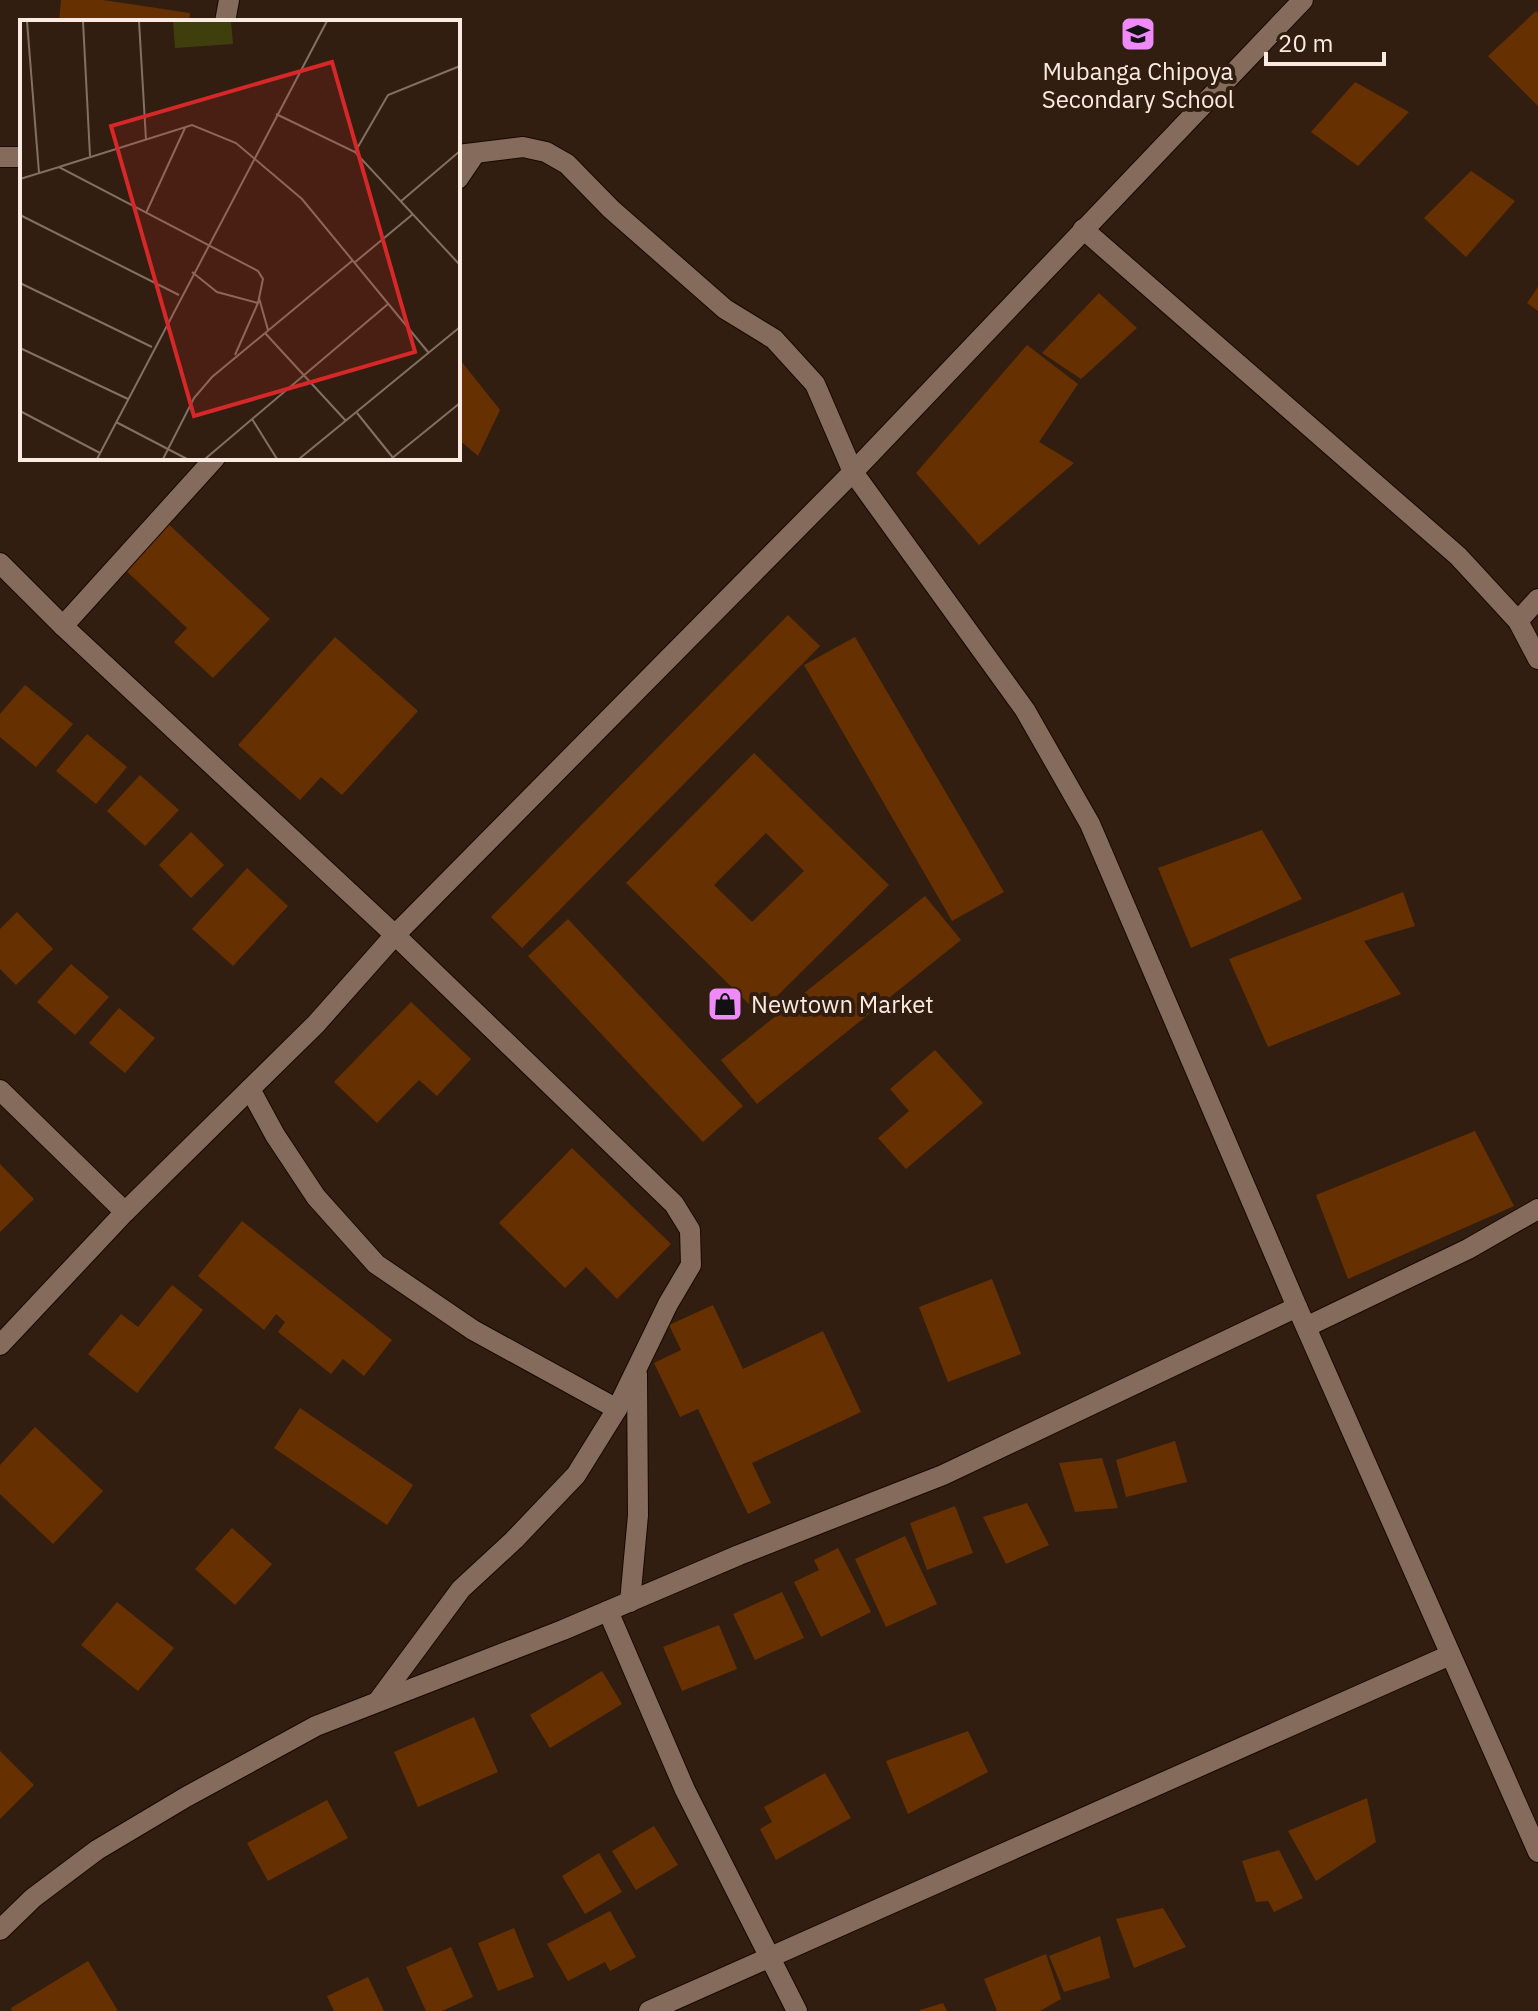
<svg xmlns="http://www.w3.org/2000/svg" width="1538" height="2011" font-family="'IBM Plex Sans',sans-serif">
<style>
.building{fill:#673000;fill-rule:evenodd}
.lines{fill:none;stroke-linecap:round;stroke-linejoin:round}
.minor-casing{stroke:#190700;stroke-width:22}
.minor{stroke:#846b5b;stroke-width:20}
.labels{text-anchor:middle;dominant-baseline:central;stroke-width:8;stroke-linejoin:round;paint-order:stroke}
.poi-label{font-size:24px;fill:#faebe2;stroke:#321e10}
.inset-road{fill:none;stroke:#827064;stroke-width:2}
.view{fill:#d62828;fill-opacity:0.15;stroke:#d62828;stroke-width:4}
.inset-edge{fill:none;stroke:#faebe2;stroke-width:4}
</style>
<rect width="100%" height="100%" fill="#321e10"/>
<g class="building">
<polygon points="61,0 103,0 190,13 189,22 59,22"/>
<polygon points="1536,11 1538,14 1538,106 1488,56"/>
<polygon points="1355,82 1409,112 1358,166 1311,132"/>
<polygon points="1471,171 1515,201 1466,257 1424,218"/>
<polygon points="1538,287 1538,311 1527,303"/>
<polygon points="1099,293 1137,328 1081,379 1042,353"/>
<polygon points="1027,345 1078,384 1039,442 1074,463 979,545 916,473"/>
<polygon points="461,361 500,410 478,456 458,439 458,363"/>
<polygon points="163,519 270,619 213,678 174,642 187,628 119,564"/>
<polygon points="788,615 820,646 522,948 491,917"/>
<polygon points="335,637 418,711 342,795 321,777 300,800 238,745"/>
<polygon points="855,637 1004,892 952,921 804,665"/>
<polygon points="25,685 73,724 36,767 0,737 0,714"/>
<polygon points="87,734 127,767 96,804 56,771"/>
<path d="M754,753l135,132 -130,129 -133,-131zM766,833l38,38 -52,51 -38,-37z"/>
<polygon points="140,775 179,810 145,846 107,811"/>
<polygon points="1262,830 1302,899 1191,948 1158,868"/>
<polygon points="191,832 224,865 191,898 159,865"/>
<polygon points="247,868 288,906 233,966 192,929"/>
<polygon points="1403,892 1415,926 1364,941 1401,994 1268,1047 1229,959"/>
<polygon points="925,896 961,940 757,1104 721,1060"/>
<polygon points="17,912 53,949 16,985 0,969 0,929"/>
<polygon points="568,919 743,1106 703,1142 528,956"/>
<polygon points="71,964 109,997 75,1035 37,1002"/>
<polygon points="411,1002 471,1059 437,1096 419,1080 377,1123 334,1082"/>
<polygon points="119,1008 155,1038 125,1073 89,1043"/>
<polygon points="935,1050 983,1103 906,1169 878,1138 909,1111 890,1089"/>
<polygon points="1475,1131 1514,1206 1348,1279 1316,1195"/>
<polygon points="572,1148 671,1244 617,1299 586,1267 565,1288 499,1223"/>
<polygon points="0,1164 34,1199 0,1232"/>
<polygon points="242,1221 392,1340 364,1376 343,1359 331,1374 278,1332 285,1322 276,1314 264,1330 198,1276"/>
<polygon points="992,1279 1021,1354 948,1382 919,1307"/>
<polygon points="172,1285 203,1310 137,1393 88,1354 121,1314 138,1327"/>
<polygon points="713,1305 743,1369 823,1331 861,1412 752,1463 771,1503 748,1514 698,1409 680,1417 654,1363 681,1350 669,1325"/>
<polygon points="300,1408 413,1485 387,1525 274,1448"/>
<polygon points="35,1427 103,1491 53,1544 0,1494 0,1465"/>
<polygon points="1175,1441 1187,1482 1126,1497 1116,1460"/>
<polygon points="1102,1458 1118,1508 1075,1512 1059,1463"/>
<polygon points="1027,1503 1049,1545 1006,1564 983,1517"/>
<polygon points="955,1506 973,1553 927,1570 910,1523"/>
<polygon points="232,1528 272,1564 235,1605 195,1569"/>
<polygon points="905,1536 937,1604 886,1627 855,1559"/>
<polygon points="838,1548 871,1612 821,1637 794,1582 819,1570 814,1560"/>
<polygon points="782,1592 804,1638 755,1660 733,1614"/>
<polygon points="117,1602 174,1648 138,1691 81,1645"/>
<polygon points="719,1625 737,1669 682,1691 663,1647"/>
<polygon points="602,1671 622,1704 550,1748 530,1715"/>
<polygon points="474,1717 498,1772 418,1807 394,1752"/>
<polygon points="968,1731 988,1772 908,1814 886,1761"/>
<polygon points="0,1751 34,1785 0,1819"/>
<polygon points="825,1773 851,1818 776,1860 760,1829 772,1822 764,1807"/>
<polygon points="1367,1798 1376,1842 1316,1881 1288,1831"/>
<polygon points="327,1800 348,1838 268,1881 247,1843"/>
<polygon points="654,1826 678,1865 636,1890 612,1851"/>
<polygon points="1279,1850 1303,1898 1274,1912 1268,1901 1256,1902 1242,1861"/>
<polygon points="599,1853 622,1892 585,1914 562,1876"/>
<polygon points="1163,1908 1186,1947 1134,1968 1116,1919"/>
<polygon points="610,1911 636,1957 610,1971 605,1962 568,1981 547,1944"/>
<polygon points="514,1928 534,1977 498,1991 478,1943"/>
<polygon points="1100,1936 1110,1978 1064,1992 1049,1956"/>
<polygon points="451,1947 473,1997 442,2011 426,2011 406,1967"/>
<polygon points="1046,1954 1061,1999 1040,2011 997,2011 984,1979"/>
<polygon points="88,1961 118,2011 12,2011 11,2008"/>
<polygon points="368,1977 384,2011 334,2011 327,1996"/>
<polygon points="943,2003 947,2011 920,2011 920,2010"/>
</g>
<g class="lines">
<defs>
<g id="minor">
<polyline points="225,22 229,0"/>
<polyline points="458,155 523,147 546,152 567,164 611,209 725,309 774,339 815,384 853,472 1025,710 1090,824 1297,1307 1538,1852"/>
<polyline points="0,157 22,157"/>
<polyline points="458,179 475,154"/>
<polyline points="1083,229 1458,556 1518,621 1538,659"/>
<polyline points="0,563 63,626 395,935 674,1204 690,1230 691,1265 668,1304 617,1409 576,1475 514,1540 461,1589 378,1701"/>
<polyline points="1518,621 1538,599"/>
<polyline points="63,626 215,458"/>
<polyline points="250,1089 275,1135 316,1197 376,1264 473,1330 617,1409"/>
<polyline points="0,1090 125,1212"/>
<polyline points="1308,1326 1468,1249 1538,1209"/>
<polyline points="0,1345 125,1212 316,1024 395,935 853,472 1303,0"/>
<polyline points="630,1602 638,1515 637,1374"/>
<polyline points="608,1611 685,1790 797,2011"/>
<polyline points="0,1930 33,1898 97,1850 186,1797 316,1726 563,1630 739,1555 943,1475 1297,1307"/>
<polyline points="649,2011 1450,1655"/>
</g>
</defs>
<use href="#minor" class="minor-casing"/>
<use href="#minor" class="minor"/>
</g>
<defs>
<symbol id="school-square" viewBox="-11 -11 22 22"><rect x="-9" y="-9" width="18" height="18" rx="4" fill="#ee8bf8" stroke="#321e10"/><path d="M0-5L7-2L0 1L-7-2ZM-4 1L0 2.5L4 1V4Q0 6-4 4Z" fill="#111"/></symbol>
<symbol id="shop-square" viewBox="-11 -11 22 22"><rect x="-9" y="-9" width="18" height="18" rx="4" fill="#ee8bf8" stroke="#321e10"/><path d="M-5-2.5h2.3a2.7 3.5 0 0 1 5.4 0H5L5.5 6h-11ZM-1.5-2.5h3a1.5 2.3 0 0 0-3 0Z" fill="#111"/></symbol>
</defs>
<g fill-rule="evenodd">
<use href="#school-square" x="1118" y="14" width="40" height="40"/>
<use href="#shop-square" x="705" y="984" width="40" height="40"/>
</g>
<g class="labels">
<g class="poi-label">
<text x="1138" y="71">Mubanga Chipoya<tspan x="1138" dy="28">Secondary School</tspan></text>
<text x="751" y="1004" text-anchor="start">Newtown Market</text>
</g>
</g>
<g transform="translate(20 20)">
<rect width="440" height="440" fill="#321e10"/>
<path d="M153,1h58l2,23 -58,4z" fill="#3e3f0c"/>
<path class="inset-road" d="M7,1l12,152M63,1l7,135M119,1l7,119M256,94l79,38 105,113M335,132l33,-57 72,-29M39,147l133,-42 44,18 66,56 126,153M0,159l39,-12 199,104 5,8 -5,24 -23,52M380,182l60,-51M126,193l39,-85M0,195l159,80M334,243l59,-49M172,252l25,20 41,11M0,263l132,64M239,278l9,32M245,313l81,88M0,328l108,51M0,391l80,42M337,393l37,46M232,399l25,40M96,402l71,37M77,439l230,-438M143,439l31,-61 18,-21 140,-116M185,439l183,-155M279,439l161,-132M371,439l69,-56"/>
<path class="view" d="M312,42l83,290 -221,64 -83,-290z"/>
<rect width="440" height="440" class="inset-edge"/>
</g>
<path d="M1266 52v12h118v-12" fill="none" stroke="#faebe2" stroke-width="4"/>
<text x="1278" y="52" font-size="24" fill="#faebe2" stroke="#321e10" stroke-width="6" paint-order="stroke">20 m</text>
</svg>
